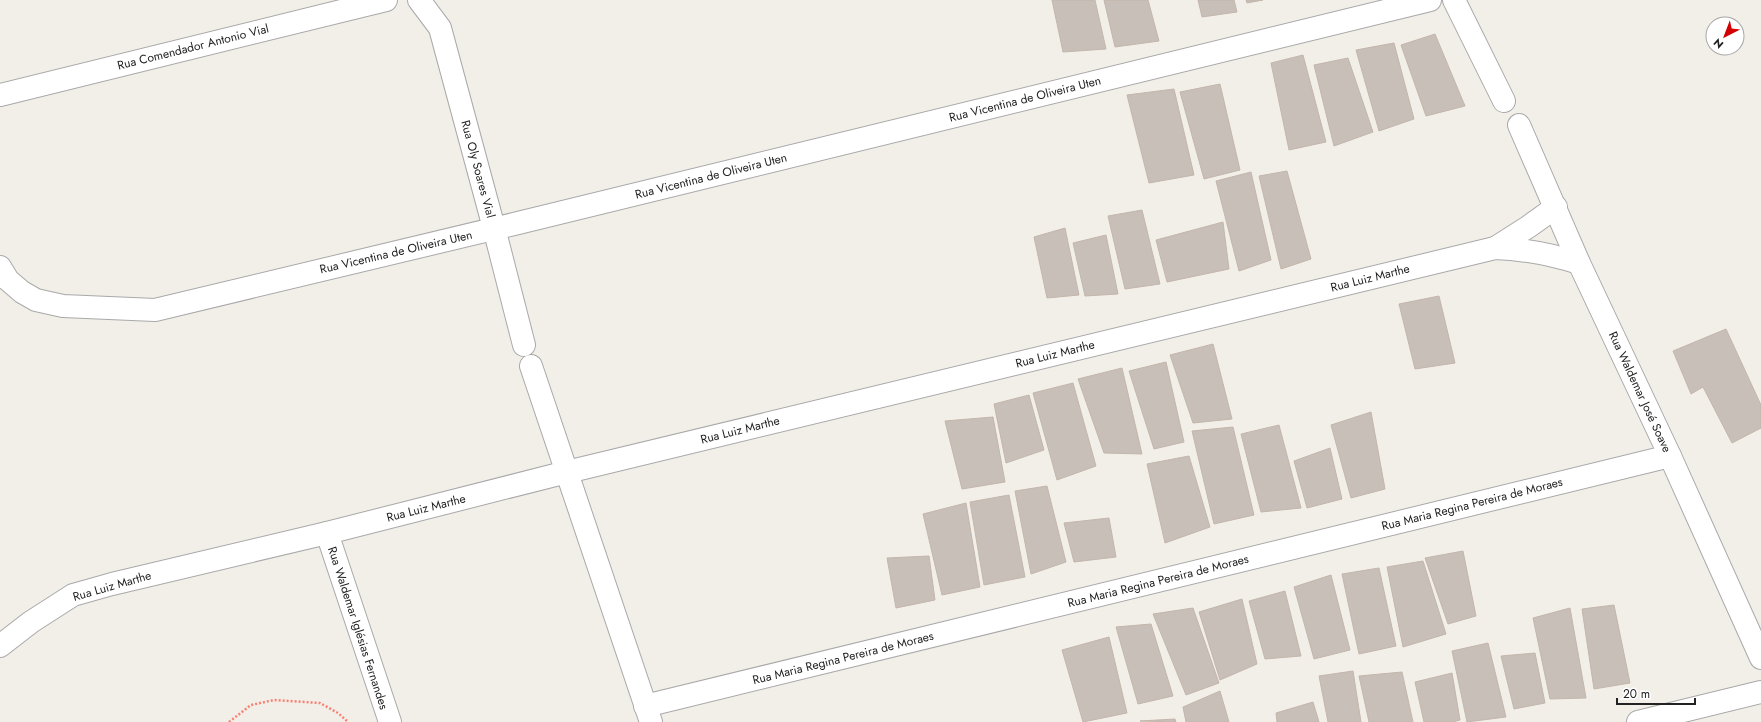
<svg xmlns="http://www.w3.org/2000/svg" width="1761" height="722" font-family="Jost,sans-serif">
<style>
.building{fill:#c7bfb8;stroke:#c4b6ab}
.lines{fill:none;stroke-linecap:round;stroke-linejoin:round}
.minor-casing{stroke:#a9a9a9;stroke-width:24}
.path{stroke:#fa8072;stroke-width:2.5;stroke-dasharray:2 2;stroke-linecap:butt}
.minor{stroke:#fff;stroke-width:22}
.labels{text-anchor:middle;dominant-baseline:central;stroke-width:4;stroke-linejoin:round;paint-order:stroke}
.street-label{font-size:12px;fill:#222;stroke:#fff}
</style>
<rect width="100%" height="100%" fill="#f2efe9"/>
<g class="building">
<polygon points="1052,0 1095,0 1106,49 1063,52"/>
<polygon points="1104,0 1148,0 1159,41 1115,47"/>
<polygon points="1198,0 1234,0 1237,12 1202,17"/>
<polygon points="1246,0 1263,0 1247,3"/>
<polygon points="1435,34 1465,106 1426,116 1401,45"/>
<polygon points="1394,43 1414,119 1379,131 1356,50"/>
<polygon points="1303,55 1326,142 1289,150 1271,63"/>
<polygon points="1348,58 1373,132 1334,146 1314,65"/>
<polygon points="1220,84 1240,170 1204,179 1180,92"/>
<polygon points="1174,89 1194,175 1149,183 1127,95"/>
<polygon points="1287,171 1311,259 1281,269 1259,176"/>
<polygon points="1251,172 1271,260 1239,271 1216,181"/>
<polygon points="1142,210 1160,284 1125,289 1108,216"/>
<polygon points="1223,222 1229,269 1167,282 1156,240"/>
<polygon points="1065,228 1079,295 1047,298 1034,237"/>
<polygon points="1106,235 1118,294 1085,296 1073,243"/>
<polygon points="1439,296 1455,363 1415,369 1399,304"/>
<polygon points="1726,329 1761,405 1761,428 1732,443 1703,387 1691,394 1673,351"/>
<polygon points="1213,344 1232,419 1193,423 1170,355"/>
<polygon points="1166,362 1184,442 1154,449 1129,371"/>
<polygon points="1122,368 1142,454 1104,453 1078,379"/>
<polygon points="1073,383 1096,466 1057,480 1033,393"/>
<polygon points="1029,395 1044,450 1006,463 994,404"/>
<polygon points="1371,412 1385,489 1351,498 1331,425"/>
<polygon points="993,417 1005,482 962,489 945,421"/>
<polygon points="1279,425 1301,508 1261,512 1241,434"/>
<polygon points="1233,427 1254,515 1214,524 1192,431"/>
<polygon points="1330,448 1342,499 1307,508 1294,461"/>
<polygon points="1189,456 1210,527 1165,543 1147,464"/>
<polygon points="1047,486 1066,562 1031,574 1015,491"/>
<polygon points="1009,495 1025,577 984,585 970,502"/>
<polygon points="966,503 980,587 942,595 923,514"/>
<polygon points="1109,518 1116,557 1074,562 1064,523"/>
<polygon points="1463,551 1476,616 1448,624 1425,558"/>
<polygon points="929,556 935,600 896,608 887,558"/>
<polygon points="1423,561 1446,634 1403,647 1387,567"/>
<polygon points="1379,568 1396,646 1359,654 1342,574"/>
<polygon points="1331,575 1350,650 1314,659 1294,587"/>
<polygon points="1285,591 1301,656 1265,659 1249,601"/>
<polygon points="1242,599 1257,664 1220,680 1199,612"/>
<polygon points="1614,605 1630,683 1594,689 1582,609"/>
<polygon points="1193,608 1219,683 1186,695 1153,614"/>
<polygon points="1570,608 1586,698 1550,699 1533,618"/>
<polygon points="1151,624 1173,696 1138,704 1116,627"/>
<polygon points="1109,637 1127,713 1083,722 1062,650"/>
<polygon points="1488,643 1506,717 1467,722 1452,651"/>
<polygon points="1535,653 1545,703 1514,709 1501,656"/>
<polygon points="1353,671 1361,722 1328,722 1319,676"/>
<polygon points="1402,672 1413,722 1369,722 1359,676"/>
<polygon points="1452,673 1460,720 1453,722 1424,722 1415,682"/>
<polygon points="1220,691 1229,722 1186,722 1183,707"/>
<polygon points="1313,702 1319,722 1277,722 1276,713"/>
<polygon points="1175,719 1176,722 1140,721"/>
</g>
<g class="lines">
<defs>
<g id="minor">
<polyline points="419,0 440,28 494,228 524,345"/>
<polyline points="1454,0 1504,101"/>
<polyline points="0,95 386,0"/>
<polyline points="1519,125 1579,263 1670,456 1761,658"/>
<polyline points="1495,248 1528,227 1556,207"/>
<polyline points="0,267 8,280 22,292 36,300 63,306 155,310 514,224 1430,0"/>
<polyline points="531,366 651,722"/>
<polyline points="327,533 390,722"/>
<path d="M0,646l31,-24 42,-27 39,-11 215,-51 240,-61 928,-224c31,1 55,6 84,15"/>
<polyline points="645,706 1670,456"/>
<polyline points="1638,722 1761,692"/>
</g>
</defs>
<use href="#minor" class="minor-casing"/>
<polyline class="path" points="229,722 251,705 274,700 320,703 338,713 348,722"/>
<use href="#minor" class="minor"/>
</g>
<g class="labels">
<g class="street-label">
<text transform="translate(193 47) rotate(-14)">Rua Comendador Antonio Vial</text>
<text transform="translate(1025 99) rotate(-14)">Rua Vicentina de Oliveira Uten</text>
<text transform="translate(478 169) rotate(75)">Rua Oly Soares Vial</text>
<text transform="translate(711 176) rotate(-14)">Rua Vicentina de Oliveira Uten</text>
<text transform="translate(396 252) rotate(-13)">Rua Vicentina de Oliveira Uten</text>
<text transform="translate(1370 278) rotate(-14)">Rua Luiz Marthe</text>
<text transform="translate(1055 354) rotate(-14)">Rua Luiz Marthe</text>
<text transform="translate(1640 392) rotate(65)">Rua Waldemar José Soave</text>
<text transform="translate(740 430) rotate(-14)">Rua Luiz Marthe</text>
<text transform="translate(1472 504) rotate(-14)">Rua Maria Regina Pereira de Moraes</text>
<text transform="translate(426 508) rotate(-14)">Rua Luiz Marthe</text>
<text transform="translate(1158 581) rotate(-14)">Rua Maria Regina Pereira de Moraes</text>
<text transform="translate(112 586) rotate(-16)">Rua Luiz Marthe</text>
<text transform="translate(358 628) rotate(72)">Rua Waldemar Iglésias Fernandes</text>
<text transform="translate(843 658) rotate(-14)">Rua Maria Regina Pereira de Moraes</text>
</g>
</g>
<g transform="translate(1725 36) rotate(222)"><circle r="19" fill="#ffffff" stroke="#a7a7a7"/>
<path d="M0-3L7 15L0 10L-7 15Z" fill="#d40000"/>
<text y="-6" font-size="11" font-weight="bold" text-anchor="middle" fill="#222222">N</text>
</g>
<path d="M1617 698v6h78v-6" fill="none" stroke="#222222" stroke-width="2"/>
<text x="1623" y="698" font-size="12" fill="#222222" stroke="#ffffff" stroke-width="3" paint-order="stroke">20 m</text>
</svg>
